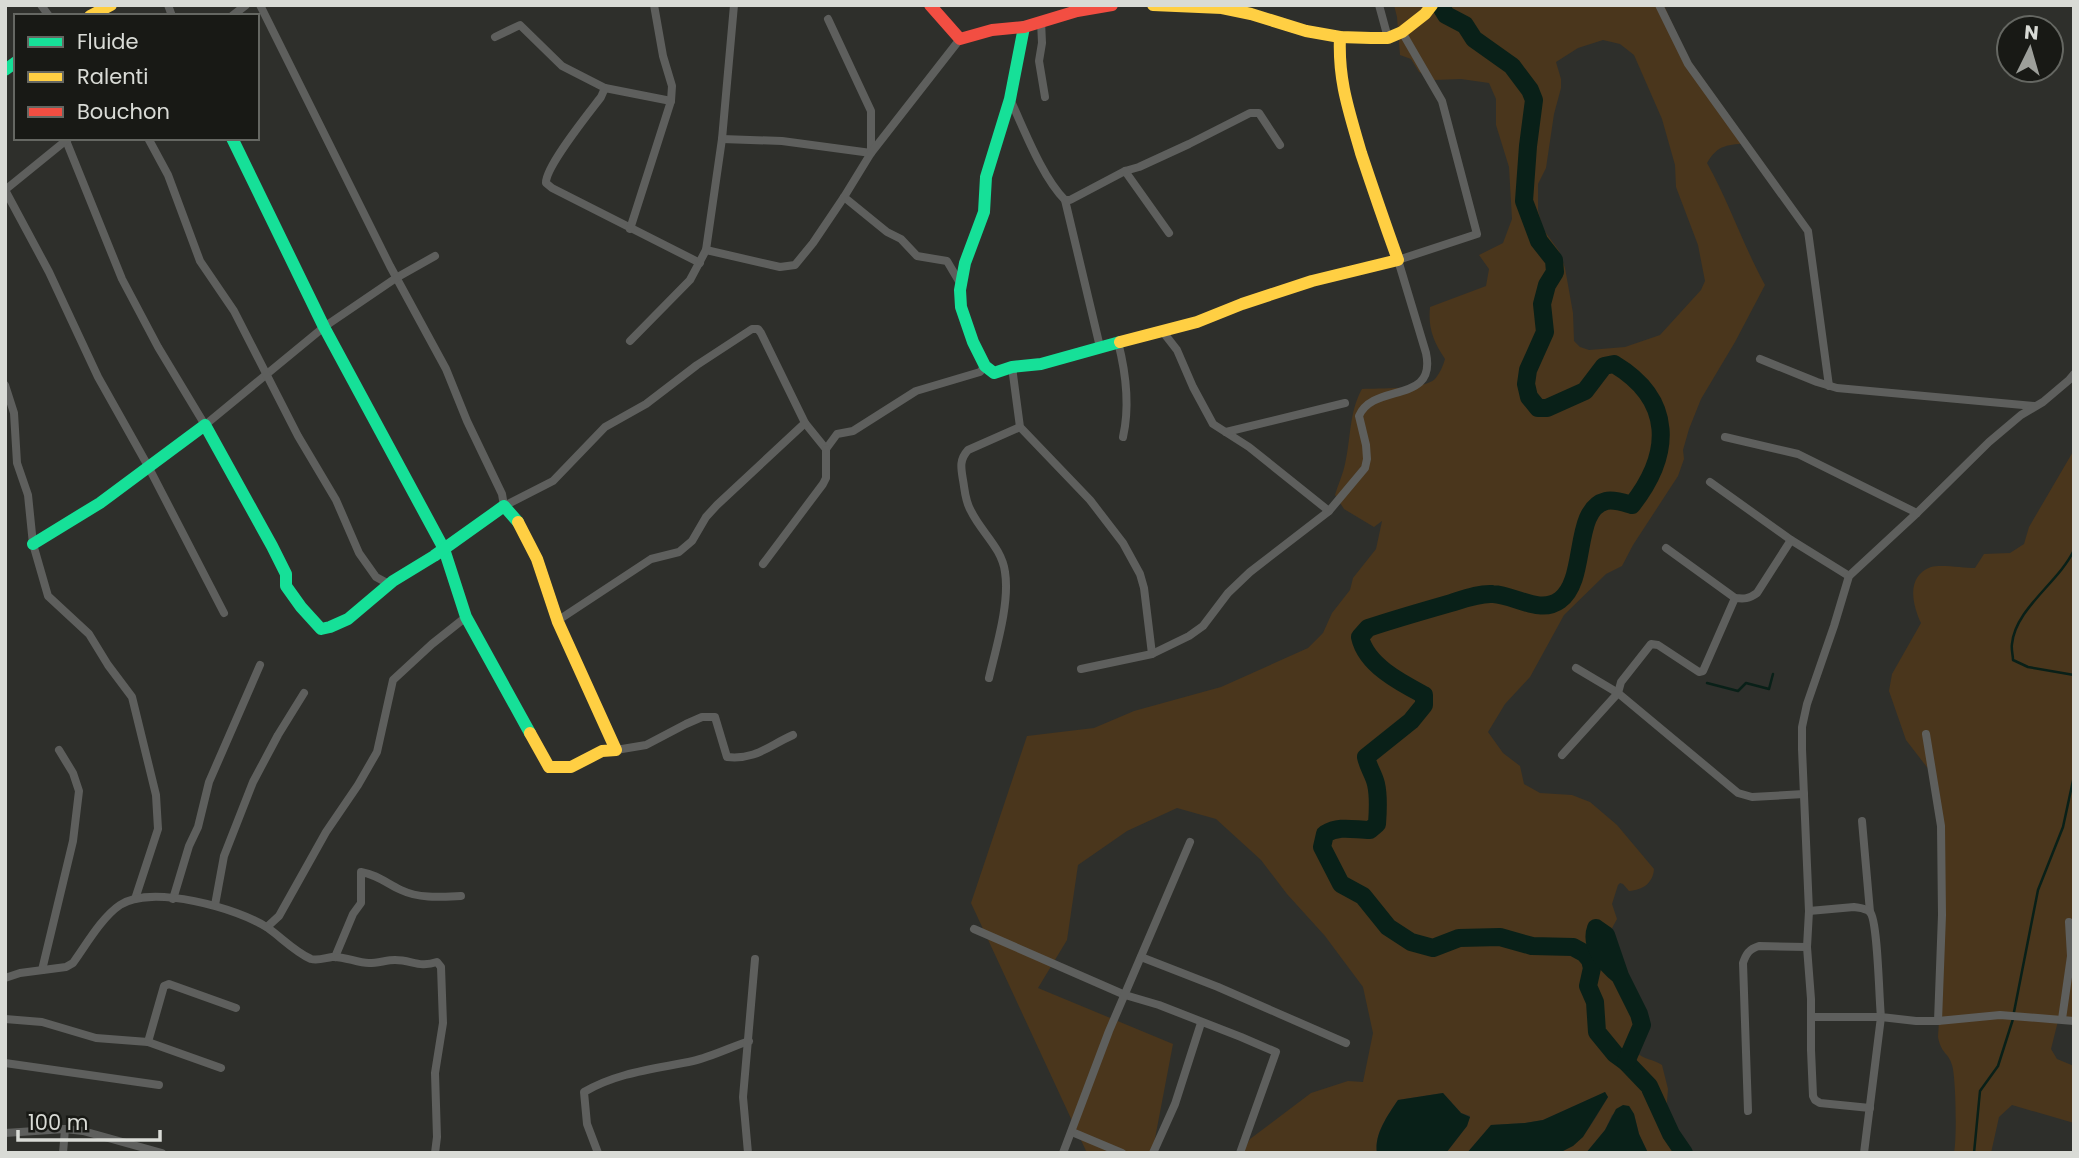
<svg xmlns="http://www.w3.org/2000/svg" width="2079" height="1158" font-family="Poppins,sans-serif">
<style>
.green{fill:#4a361c;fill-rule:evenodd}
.water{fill:#092018}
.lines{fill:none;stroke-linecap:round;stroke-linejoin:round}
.stream{stroke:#092018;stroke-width:2.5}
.river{stroke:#092018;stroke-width:18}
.street{stroke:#5e5f5d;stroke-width:8}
.fast{stroke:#16e098;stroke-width:12}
.slow{stroke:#ffcf43;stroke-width:12}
.jam{stroke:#f24e42;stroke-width:12}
</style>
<rect width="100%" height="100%" fill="#2e2f2b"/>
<g class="green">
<path d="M1394,5h270l22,50 63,88c-21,2 -31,1 -42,20 22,39 36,82 58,122l-30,57 -34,57 -12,30 -6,21 1,9 -6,17 -45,69 -11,21 -16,8 -42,41 -34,62 -25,27 -17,28 15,21 17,13 4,18 16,9 32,2 18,7 27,23 37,44c-1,14 -11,21 -25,22l-6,-7 -3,-1 -2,2 -6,19 5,15 -6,11 7,27 28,63 -3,17 -7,10v5c8,8 17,7 26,13l6,24 -2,25 18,32 9,7h-45l-9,-19 -5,-20 -5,-8 -17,9 -7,15 -19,23h-27c27,-13 34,-32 49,-56l-3,-5 -62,28 -18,3 -34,2 -24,28h-21l21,-27 3,-10 -9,-3 -18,-20 -45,7c-10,15 -24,34 -21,53h-135l8,-14 61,-46 37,-12 15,1 10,-49 -10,-46 -38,-51 -38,-42 -26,-34 -45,-41 -39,-11 -50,23 -49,34 -11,75 -29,48 135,56 -20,105 7,4h-73l-116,-250 56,-167 67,-8 40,-17 87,-24 87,-39 15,-15 9,-20 18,-23 3,-12 23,-29 6,-28 -8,6 -30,-18 -9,-14c3,-10 8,-21 10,-31 6,-26 4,-52 17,-75 17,-1 61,1 73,-10 5,-6 8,-13 10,-20 -12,-18 -17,-31 -15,-52l56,-21 3,-17 -10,-14 24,-12 9,-24 -3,-52 -13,-42v-26l-7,-16 -28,-4 -27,1 -15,-8 -8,-13 -11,-4 -3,-38zM1603,40l17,4 14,11 28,64 13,46 1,22 22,58 7,36 -4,9 -41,45 -35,12 -36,3 -9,-3 -6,-6 -1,-28 -8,-45 -6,-17 -16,-22 -5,-19v-26l8,-16 8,-54 7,-26v-9l-5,-17 22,-14z"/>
<path d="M2074,450v573l-16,-2 -7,28 6,10 17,7v57l-62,-18 -13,12 -8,36h-37c3,-14 2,-76 -2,-88 -3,-12 -11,-11 -14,-28l7,-117 -12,-145 -27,-35 -17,-49 3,-17 29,-51c-9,-19 -15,-47 10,-56 10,-3 33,1 44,1l9,-14 26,-1 14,-9 5,-17z"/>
</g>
<g class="water">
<polygon points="1605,1092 1608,1097 1583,1137 1573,1146 1559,1153 1467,1153 1491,1125 1525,1123 1543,1120"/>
<path d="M1443,1093l18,20 9,4 -3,9 -21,27h-69c-3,-19 11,-38 21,-53z"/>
<polygon points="1623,1105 1629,1106 1634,1114 1639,1134 1648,1153 1586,1153 1605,1130 1616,1109"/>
</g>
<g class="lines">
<g class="stream">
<path d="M2074,550c-15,32 -59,59 -62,94 -1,5 1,11 1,16l15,7 46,8"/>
<polyline points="1707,683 1738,691 1746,683 1769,689 1773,674"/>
<polyline points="2014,1012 2038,890 2063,827 2074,776"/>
<polyline points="1974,1153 1980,1091 1998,1066 2013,1019"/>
</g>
<g class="river">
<path d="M1440,5l6,10 19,10 9,14 38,27 18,24 4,10 -6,46 -4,55 15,40 15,19 1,12 -8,13 -5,19 3,28 -17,38 -2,14 3,13 9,11h9l38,-17 19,-25 10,-2c60,36 58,90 18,141 -7,-2 -18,-6 -26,-4 -34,8 -18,79 -46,99 -20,15 -45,-5 -67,-6 -14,-1 -29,5 -42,9 -28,8 -56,16 -83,25l-8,9c6,28 41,46 64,58v10l-13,16 -45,36c2,10 8,18 10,27 3,13 2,27 1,40l-7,6c-16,0 -30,-5 -45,4l-3,13 19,37 22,12 25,31 23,15 22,6 26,-10 41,-1 32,9 41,1 11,6 6,7 2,8 -4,18 7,16 2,30 18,22 11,8 23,24 22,48 13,19"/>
<path d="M1620,976c-13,-11 -31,-29 -24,-48l10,7 14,41 19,38 3,11 -16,37"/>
</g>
<g class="street">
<polyline points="41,5 49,16"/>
<polyline points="168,5 172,16"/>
<polyline points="260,5 390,266 446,369 467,421 502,494 504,506 553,481 605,427 646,404 697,365 752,329 758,329 761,333 805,423 826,449 837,434 853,431 916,391 980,372 985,366"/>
<polyline points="1379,5 1388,38"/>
<polyline points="1659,5 1688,64 1808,231 1829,386"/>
<polyline points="232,16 246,5"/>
<polyline points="1041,21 1042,43 1039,61 1045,97"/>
<polyline points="495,37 520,25 562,66 605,88"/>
<path d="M1010,99c14,30 32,78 55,101h5l55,-29 14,-4 50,-23 61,-31h9l21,32"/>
<path d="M671,101l-66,-13 -4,9c-12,16 -56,70 -55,86l6,5 148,75"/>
<polyline points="65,138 122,279 158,347 205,425 324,327 396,278 435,256"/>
<polyline points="148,138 168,175 200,261 234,311 298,436 336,500 359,553 376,577 389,584"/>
<polyline points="722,139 782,141 871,153 871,111 828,19"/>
<polyline points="1125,171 1169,233"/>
<polyline points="5,190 49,272 98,377 148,466 224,613"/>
<polyline points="5,190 69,138"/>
<polyline points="844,197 887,232 901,239 917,256 947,261 960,283"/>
<polyline points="1065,200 1100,347"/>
<polyline points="630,229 671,101 672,86 663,56 654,5"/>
<polyline points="706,250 780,267 795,265 813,243 844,197 871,153 960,39"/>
<polyline points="1163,332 1177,350 1193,387 1213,424 1249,447 1329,511"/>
<polyline points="630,341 690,280 706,250 722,139 734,5"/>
<path d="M1118,342c8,31 12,64 5,95"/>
<polyline points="1760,359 1817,382 1837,388 2034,406"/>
<polyline points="1012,367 1020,427 1090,500 1123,543 1140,574 1144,588 1152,654"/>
<polyline points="5,385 14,413 17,463 28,495 33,544 48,596 89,634 108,665 132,697 156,795 158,829 135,899"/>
<polyline points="1226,432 1345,403"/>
<polyline points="1725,437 1798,454 1917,513"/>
<polyline points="1710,482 1791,540 1849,576"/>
<path d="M1666,548l69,50c9,1 14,1 22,-5l34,-53"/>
<polyline points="763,564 823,484 826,478 826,449"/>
<polyline points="557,621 651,559 679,552 692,541 706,517 717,505 805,423"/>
<polyline points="1576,668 1618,693 1738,793 1752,797 1804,794"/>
<path d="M1081,669l71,-15 37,-18 14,-10 25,-33 22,-21 79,-61 36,-43 2,-9 -1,-14 -7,-29c14,-34 78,-11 67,-63l-28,-93 79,-26 -35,-133 -40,-69"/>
<path d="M989,678c7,-30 21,-75 16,-106 -3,-24 -24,-40 -34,-61 -6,-10 -6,-20 -8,-31 -2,-12 -4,-20 5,-30l52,-23"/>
<polyline points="1926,734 1941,826 1942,915 1938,1021"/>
<path d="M616,750l30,-5 40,-21 16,-7h13l12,40c29,3 41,-11 66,-22"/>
<polyline points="1562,755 1618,693 1621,682 1651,644 1658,645 1699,672 1703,671 1735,598"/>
<polyline points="1862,821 1870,912"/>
<polyline points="173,899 189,846 198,827 209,782 260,665"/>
<polyline points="215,905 224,856 253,782 278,735 304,693"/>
<path d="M1809,911l45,-4c6,1 12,1 16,5 8,9 9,88 11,105l35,4h22l62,-6 74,6"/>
<polyline points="267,927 279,916 326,832 358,785 377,752 393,680 432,644 466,617"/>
<polyline points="974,929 1125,995 1159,1005 1241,1037 1276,1052 1240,1153"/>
<path d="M335,957l18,-43 8,-11v-31c17,3 25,11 40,18 19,9 40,7 60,6"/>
<polyline points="1141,957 1218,987 1346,1043"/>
<polyline points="42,970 73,841 79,791 73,773 59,750"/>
<path d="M5,978l15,-5 46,-6 7,-4c13,-18 29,-46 47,-58 31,-21 118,3 148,23 14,10 27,24 43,31 7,2 14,-1 21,-2 12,-1 25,6 37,6 9,0 18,-3 26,-3 17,0 24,8 42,2l4,5 2,56 -8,50 2,64 -2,16"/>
<polyline points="1812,1017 1881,1017 1864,1153"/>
<polyline points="5,1019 42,1022 96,1038 148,1042 221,1068"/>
<polyline points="2062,1019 2071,956 2069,922"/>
<polyline points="148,1042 164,986 169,984 236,1008"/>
<polyline points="5,1063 159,1085"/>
<polyline points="1870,1108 1820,1103 1815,1100 1813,1096 1811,1050 1811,999 1807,947 1809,911 1802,749 1802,727 1807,704 1834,626 1849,576 1917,513 1989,442 2021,415 2043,402 2069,380 2074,374"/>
<path d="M1748,1111l-5,-148c3,-9 6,-14 16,-17l48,1"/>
<polyline points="1072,1132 1122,1153"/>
<polyline points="5,1133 65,1129 83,1131 162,1153"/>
<polyline points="63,1153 65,1129"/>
<path d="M598,1153l-11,-29 -3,-32c34,-20 71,-23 109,-31 18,-4 38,-14 56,-20"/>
<polyline points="748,1153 743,1097 755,959"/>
<polyline points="1063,1153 1109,1031 1190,842"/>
<polyline points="1153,1153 1175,1104 1201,1023"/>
</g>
<g class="fast">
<polyline points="1024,27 1010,99 986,177 984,212 965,263 960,290 961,307 973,342 985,366 994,373 1012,367 1041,364 1120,342"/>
<polyline points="5,70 16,62"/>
<polyline points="232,138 324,327 444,549 466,617 530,733"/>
<polyline points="33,544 100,503 205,425 272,546 286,574 286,586 301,607 321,629 330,627 348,619 393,581 434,556 504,506 518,522"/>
</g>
<g class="slow">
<polyline points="1153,5 1222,8 1251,14 1306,31 1340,37 1371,38 1388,38 1402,32 1425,14 1432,5"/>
<polyline points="90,16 111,5"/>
<path d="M1120,342l77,-20 45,-18 70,-23 86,-21c-13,-36 -25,-71 -37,-107 -12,-42 -23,-72 -21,-116"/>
<polyline points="518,522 537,559 558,622 616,750 602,751 571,767 549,767 530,733"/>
</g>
<polyline class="jam" points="930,5 960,39 992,30 1024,27 1077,11 1112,5"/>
</g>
<rect width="2079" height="1158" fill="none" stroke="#d9dbd6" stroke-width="14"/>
<rect x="14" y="14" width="245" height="126" fill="#181915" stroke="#656762" stroke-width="2"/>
<rect x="28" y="37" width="35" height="10" fill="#16e098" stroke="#656762" stroke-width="2"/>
<text x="77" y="49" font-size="21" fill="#d9dbd6">Fluide</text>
<rect x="28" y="72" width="35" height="10" fill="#ffcf43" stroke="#656762" stroke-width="2"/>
<text x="77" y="84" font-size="21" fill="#d9dbd6">Ralenti</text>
<rect x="28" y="107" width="35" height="10" fill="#f24e42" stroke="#656762" stroke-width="2"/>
<text x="77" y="119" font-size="21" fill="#d9dbd6">Bouchon</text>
<g transform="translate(2030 49) rotate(5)"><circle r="33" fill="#181915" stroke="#656762" stroke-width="2"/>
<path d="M0-5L12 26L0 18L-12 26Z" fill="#9d9f9a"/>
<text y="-10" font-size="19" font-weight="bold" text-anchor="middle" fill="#d9dbd6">N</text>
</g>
<path d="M18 1130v10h142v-10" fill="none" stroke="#d9dbd6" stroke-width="3.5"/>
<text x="28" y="1130" font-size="21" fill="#d9dbd6" stroke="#181915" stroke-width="5" paint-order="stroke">100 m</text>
</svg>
